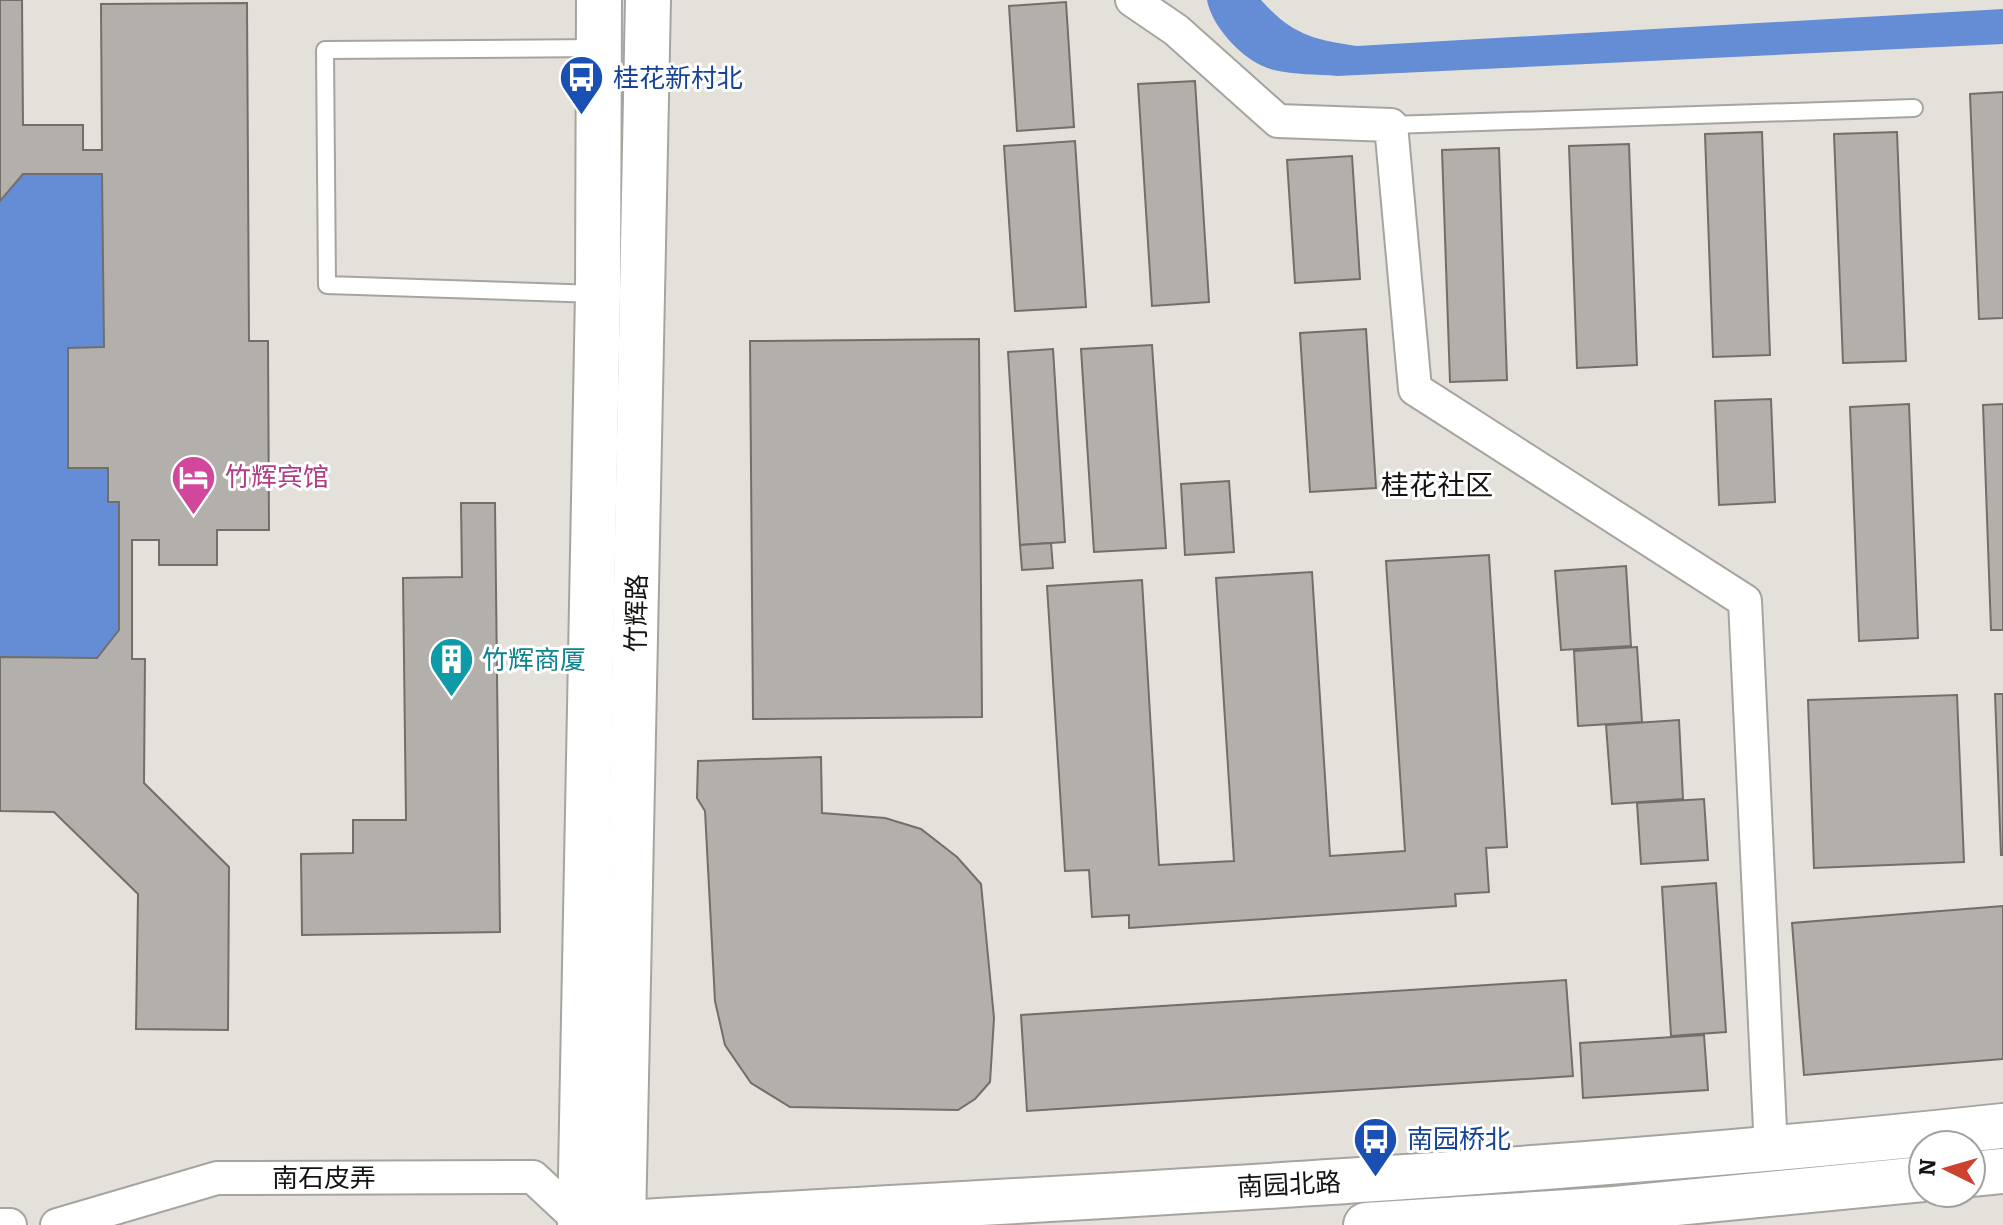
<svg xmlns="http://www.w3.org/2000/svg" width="2003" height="1225" font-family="Bitter,'Noto Sans SC',serif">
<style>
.water{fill:#658dd6}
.building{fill:#b3afaa;stroke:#726f6a;stroke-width:2}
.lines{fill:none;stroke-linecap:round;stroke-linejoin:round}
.service-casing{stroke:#a7a49f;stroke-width:20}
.minor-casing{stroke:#a7a49f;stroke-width:36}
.secondary-casing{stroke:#a7a49f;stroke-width:48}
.service{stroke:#fff;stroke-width:16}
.minor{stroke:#fff;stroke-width:32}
.secondary{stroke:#fff;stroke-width:44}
.labels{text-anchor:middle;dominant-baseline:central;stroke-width:6;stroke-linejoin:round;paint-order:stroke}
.transit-label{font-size:26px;fill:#164399;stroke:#fff;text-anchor:start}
.hotel-label{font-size:26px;fill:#b23c85;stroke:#fff;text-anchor:start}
.street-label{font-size:26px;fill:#151412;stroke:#fff}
.culture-label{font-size:26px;fill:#0d838f;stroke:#fff;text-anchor:start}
.neighbourhood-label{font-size:28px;fill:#151412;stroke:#fff}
</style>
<rect width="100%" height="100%" fill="#e4e1db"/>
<g class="water">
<path d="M1207,0h54c30,34 52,40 96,46l646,-37v35l-666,32c-20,-2 -43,-1 -63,-6 -28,-6 -62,-42 -67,-70z"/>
<polygon points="23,174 102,174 104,347 68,348 68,468 108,468 108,502 119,502 119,630 97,658 0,657 0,201"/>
</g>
<g class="building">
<polygon points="0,0 22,0 23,125 83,125 83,150 102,150 101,4 247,3 249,341 268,341 269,530 217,530 217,565 159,565 159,540 132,540 132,659 145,659 144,783 229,867 228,1030 136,1029 138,894 54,812 0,811 0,657 97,658 119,630 119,502 108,502 108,468 68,468 68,348 104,347 102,174 23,174 0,201"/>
<polygon points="1066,2 1074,127 1017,131 1009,6"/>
<polygon points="1195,81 1209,302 1152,306 1138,84"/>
<polygon points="2003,92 2003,318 1979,319 1970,94"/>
<polygon points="1762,132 1770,355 1713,357 1705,134"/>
<polygon points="1897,132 1906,361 1843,363 1834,134"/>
<polygon points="1075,141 1086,307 1015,311 1004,146"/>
<polygon points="1629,144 1637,365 1577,368 1569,146"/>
<polygon points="1499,148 1507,380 1450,382 1442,150"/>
<polygon points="1352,156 1360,279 1295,283 1287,160"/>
<polygon points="1366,329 1376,488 1310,492 1300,333"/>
<polygon points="979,339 982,717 753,719 750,341"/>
<polygon points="1152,345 1166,548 1094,552 1081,349"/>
<polygon points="1053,349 1065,542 1020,545 1008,352"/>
<polygon points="1771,399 1775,502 1719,505 1715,401"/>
<polygon points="1909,404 1918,638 1859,641 1850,407"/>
<polygon points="2003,404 2003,630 1991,630 1983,405"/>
<polygon points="1229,481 1234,552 1185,555 1181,484"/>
<polygon points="461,503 495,503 500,932 302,935 301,854 353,853 353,820 406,820 403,578 462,577"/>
<polygon points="1051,543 1053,568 1022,570 1020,545"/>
<polygon points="1489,555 1507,847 1486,848 1489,892 1455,894 1456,906 1129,928 1129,915 1092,917 1089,870 1065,871 1047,586 1142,580 1159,865 1234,861 1216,578 1312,572 1330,856 1405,851 1386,561"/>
<polygon points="1626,566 1631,646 1561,650 1555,571"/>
<polygon points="1637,647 1642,722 1578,726 1574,651"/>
<polygon points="1995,694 2003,694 2003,855 2001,855"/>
<polygon points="1957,695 1964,862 1814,868 1808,700"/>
<polygon points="1679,720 1683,799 1612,804 1606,725"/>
<polygon points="821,757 822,813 885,818 921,829 957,857 981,884 994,1018 990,1082 975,1099 958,1110 790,1107 751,1083 725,1045 715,1001 705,811 697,798 698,761"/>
<polygon points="1704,799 1708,860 1641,864 1637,803"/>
<polygon points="1716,883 1726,1032 1671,1036 1662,887"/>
<polygon points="2003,906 2003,1059 1804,1075 1792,923"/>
<polygon points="1566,980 1573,1076 1027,1111 1021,1015"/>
<polygon points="1704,1035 1708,1090 1583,1098 1580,1043"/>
</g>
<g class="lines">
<defs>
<g id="service">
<polyline points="1391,125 1914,108"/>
<polyline points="597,294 327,285 325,50 597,48"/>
</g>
<g id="minor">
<polyline points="1132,0 1176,30 1278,121 1391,125 1415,389 1745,601 1771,1150"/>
<polyline points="0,1225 10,1225"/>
<polyline points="57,1225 217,1178 533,1177 580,1221"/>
</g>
<g id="secondary">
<polyline points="1971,1174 2003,1171"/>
<path d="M580,1221l43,2c461,-26 921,-48 1380,-97"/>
<polyline points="580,1225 598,294 599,0"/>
<polyline points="623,1225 648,0"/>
<polyline points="1366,1225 1615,1209 1923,1179"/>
</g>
</defs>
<use href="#service" class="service-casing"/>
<use href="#minor" class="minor-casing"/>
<use href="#secondary" class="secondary-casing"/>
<use href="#service" class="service"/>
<use href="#minor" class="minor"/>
<use href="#secondary" class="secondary"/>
</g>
<defs>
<symbol id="bus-pin" viewBox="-11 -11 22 30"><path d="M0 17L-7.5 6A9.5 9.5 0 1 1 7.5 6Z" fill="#1a4fb4" stroke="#fff"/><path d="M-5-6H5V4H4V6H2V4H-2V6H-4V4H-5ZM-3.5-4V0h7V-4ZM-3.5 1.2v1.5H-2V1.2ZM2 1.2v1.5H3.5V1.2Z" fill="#fff"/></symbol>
<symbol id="hotel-pin" viewBox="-11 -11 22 30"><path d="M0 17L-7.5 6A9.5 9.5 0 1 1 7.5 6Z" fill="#d1479c" stroke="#fff"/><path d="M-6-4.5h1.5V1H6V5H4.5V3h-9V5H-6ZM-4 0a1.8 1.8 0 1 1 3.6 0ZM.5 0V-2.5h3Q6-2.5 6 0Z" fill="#fff"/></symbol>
<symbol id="building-pin" viewBox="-11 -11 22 30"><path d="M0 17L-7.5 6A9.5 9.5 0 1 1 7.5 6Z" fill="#0f9aa8" stroke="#fff"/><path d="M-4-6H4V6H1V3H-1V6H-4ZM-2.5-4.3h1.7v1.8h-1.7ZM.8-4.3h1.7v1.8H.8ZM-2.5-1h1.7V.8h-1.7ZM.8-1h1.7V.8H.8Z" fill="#fff"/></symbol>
</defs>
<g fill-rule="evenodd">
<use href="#bus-pin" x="556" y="52" width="51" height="69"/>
<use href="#hotel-pin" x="168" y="452" width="51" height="69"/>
<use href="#building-pin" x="426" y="634" width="51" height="69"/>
<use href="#bus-pin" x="1350" y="1114" width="51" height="69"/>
</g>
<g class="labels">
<g class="transit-label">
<text x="613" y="78">桂花新村北</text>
<text x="1407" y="1139">南园桥北</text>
</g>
<g class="hotel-label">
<text x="225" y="477">竹辉宾馆</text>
</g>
<g class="street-label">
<text transform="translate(637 613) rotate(-89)">竹辉路</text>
<text x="324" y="1178">南石皮弄</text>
<text transform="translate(1289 1185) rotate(-3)">南园北路</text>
</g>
<g class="culture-label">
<text x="482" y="660">竹辉商厦</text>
</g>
<g class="neighbourhood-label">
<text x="1437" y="485">桂花社区</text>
</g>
</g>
<g transform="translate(1947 1169) rotate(275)"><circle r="38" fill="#ffffff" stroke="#a1a1a0" stroke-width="2"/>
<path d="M0-6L14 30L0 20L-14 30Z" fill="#cd412e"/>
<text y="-12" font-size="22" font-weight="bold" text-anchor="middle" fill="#151412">N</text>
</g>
</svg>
